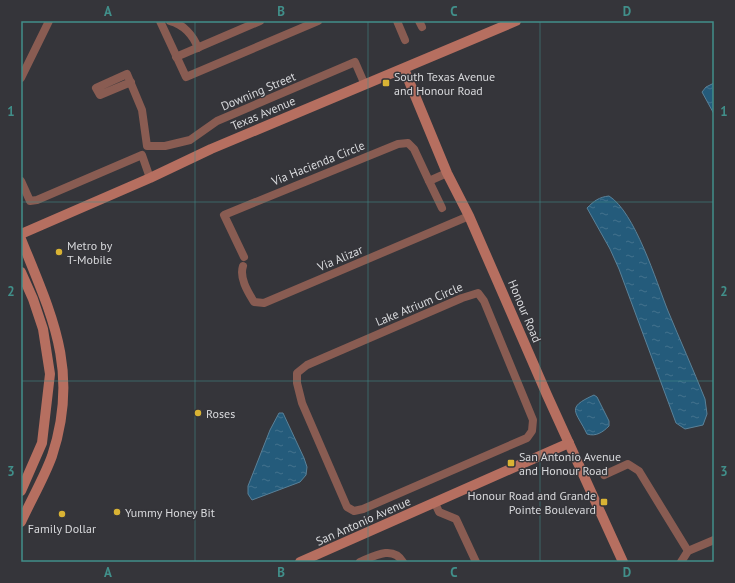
<svg xmlns="http://www.w3.org/2000/svg" width="735" height="583" font-family="'PT Sans',sans-serif">
<style>
.water{fill:url(#water-ripples);stroke:#5a8198}
.lines{fill:none;stroke-linecap:round;stroke-linejoin:round}
.street{stroke:#895c52;stroke-width:8}
.secondary{stroke:#b66f60;stroke-width:10}
.grid{fill:none;stroke:#418f8a;stroke-width:1;stroke-opacity:0.55}
.poi-dot{fill:#d9b334;stroke:#35353a;stroke-width:1.5}
.labels{text-anchor:middle;dominant-baseline:central;stroke-width:3;stroke-linejoin:round;paint-order:stroke}
.poi-label{font-size:12px;fill:#d8d9dc;stroke:#35353a;text-anchor:start}
.street-label{font-size:12px;fill:#d8d9dc;stroke:#35353a}
.neatline{fill:none;stroke:#418f8a;stroke-width:1.5}
.grid-label{font-size:13px;text-anchor:middle;font-weight:bold;fill:#418f8a}
</style>
<defs>
<pattern id="water-ripples" width="26" height="14" patternUnits="userSpaceOnUse"><rect width="26" height="14" fill="#245b7b"/><path d="M2 4q2-2 4 0t4 0M15 11q2-2 4 0t4 0" fill="none" stroke="#43728d"/></pattern>
</defs>
<rect width="100%" height="100%" fill="#35353a"/>
<g class="water">
<polygon points="714,83 714,114 702,92 706,87"/>
<path d="M609,196c26,16 47,85 59,115 12,29 25,58 37,88l2,15 -4,11 -18,4 -9,-6 -57,-154 -9,-20 -23,-41c7,-7 12,-11 22,-12z"/>
<path d="M594,395l3,2 12,24v5c-6,6 -13,11 -22,8 -11,-23 -22,-26 7,-39z"/>
<polygon points="279,413 283,413 304,458 307,467 306,475 300,482 252,500 248,494 248,486 270,430"/>
</g>
<g class="lines">
<g class="street">
<polyline points="160,21 186,77 318,21"/>
<path d="M170,21c13,3 23,14 28,27"/>
<polyline points="397,21 405,40"/>
<polyline points="419,21 422,27"/>
<polyline points="176,57 260,21"/>
<polyline points="21,78 49,21"/>
<polyline points="131,82 100,95 96,88 127,74 142,110 147,146 165,146 190,140 217,121 355,62 365,85"/>
<polyline points="21,181 30,201 37,200 142,155 150,178"/>
<polyline points="429,181 442,208"/>
<polyline points="244,257 224,215 398,144 408,143 414,149 429,181 447,173"/>
<path d="M243,266c-4,12 5,26 11,36l10,1 205,-87"/>
<polygon points="478,293 484,301 533,420 532,431 527,438 363,509 354,511 347,507 302,403 297,383 297,373 307,365 462,298"/>
<polyline points="604,475 628,464 639,471 688,551"/>
<polyline points="435,503 439,512 456,519 476,562"/>
<path d="M360,562c14,-6 33,-17 43,0"/>
<polyline points="681,562 688,551 714,540"/>
</g>
<g class="secondary">
<polyline points="404,69 447,173 469,216 547,395 623,562"/>
<polyline points="21,234 150,178 211,149 516,21"/>
<path d="M21,239c31,77 59,132 31,217 -8,22 -21,44 -31,66"/>
<polyline points="21,272 33,299 43,329 50,374 42,443 21,491"/>
<polyline points="300,562 569,443"/>
</g>
</g>
<path class="grid" d="M195,21v541M368,21v541M540,21v541M21,202h693M21,381h693"/>
<g class="poi-dot">
<rect x="382" y="79" width="8" height="8" rx="2"/>
<circle cx="59" cy="252" r="4"/>
<circle cx="198" cy="413" r="4"/>
<rect x="507" y="459" width="8" height="8" rx="2"/>
<rect x="600" y="498" width="8" height="8" rx="2"/>
<circle cx="117" cy="512" r="4"/>
<circle cx="62" cy="514" r="4"/>
</g>
<g class="labels">
<g class="poi-label">
<text x="394" y="76">South Texas Avenue<tspan x="394" dy="14">and Honour Road</tspan></text>
<text x="67" y="245">Metro by<tspan x="67" dy="14">T-Mobile</tspan></text>
<text x="206" y="413">Roses</text>
<text x="519" y="456">San Antonio Avenue<tspan x="519" dy="14">and Honour Road</tspan></text>
<text x="596" y="495" text-anchor="end">Honour Road and Grande<tspan x="596" dy="14">Pointe Boulevard</tspan></text>
<text x="125" y="512">Yummy Honey Bit</text>
<text x="62" y="528" text-anchor="middle">Family Dollar</text>
</g>
<g class="street-label">
<text transform="translate(258 91) rotate(-23)">Downing Street</text>
<text transform="translate(263 113) rotate(-23)">Texas Avenue</text>
<text transform="translate(318 163) rotate(-22)">Via Hacienda Circle</text>
<text transform="translate(340 258) rotate(-23)">Via Alizar</text>
<text transform="translate(419 304) rotate(-23)">Lake Atrium Circle</text>
<text transform="translate(525 311) rotate(67)">Honour Road</text>
<text transform="translate(363 521) rotate(-24)">San Antonio Avenue</text>
</g>
</g>
<rect width="735" height="583" fill="none" stroke="#35353a" stroke-width="44"/>
<rect x="22" y="22" width="691" height="539" class="neatline"/>
<g class="grid-label">
<text x="108" y="16">A</text>
<text x="281" y="16">B</text>
<text x="454" y="16">C</text>
<text x="627" y="16">D</text>
<text x="11" y="116">1</text>
<text x="724" y="116">1</text>
<text x="11" y="296">2</text>
<text x="724" y="296">2</text>
<text x="11" y="476">3</text>
<text x="724" y="476">3</text>
<text x="108" y="577">A</text>
<text x="281" y="577">B</text>
<text x="454" y="577">C</text>
<text x="627" y="577">D</text>
</g>
</svg>
